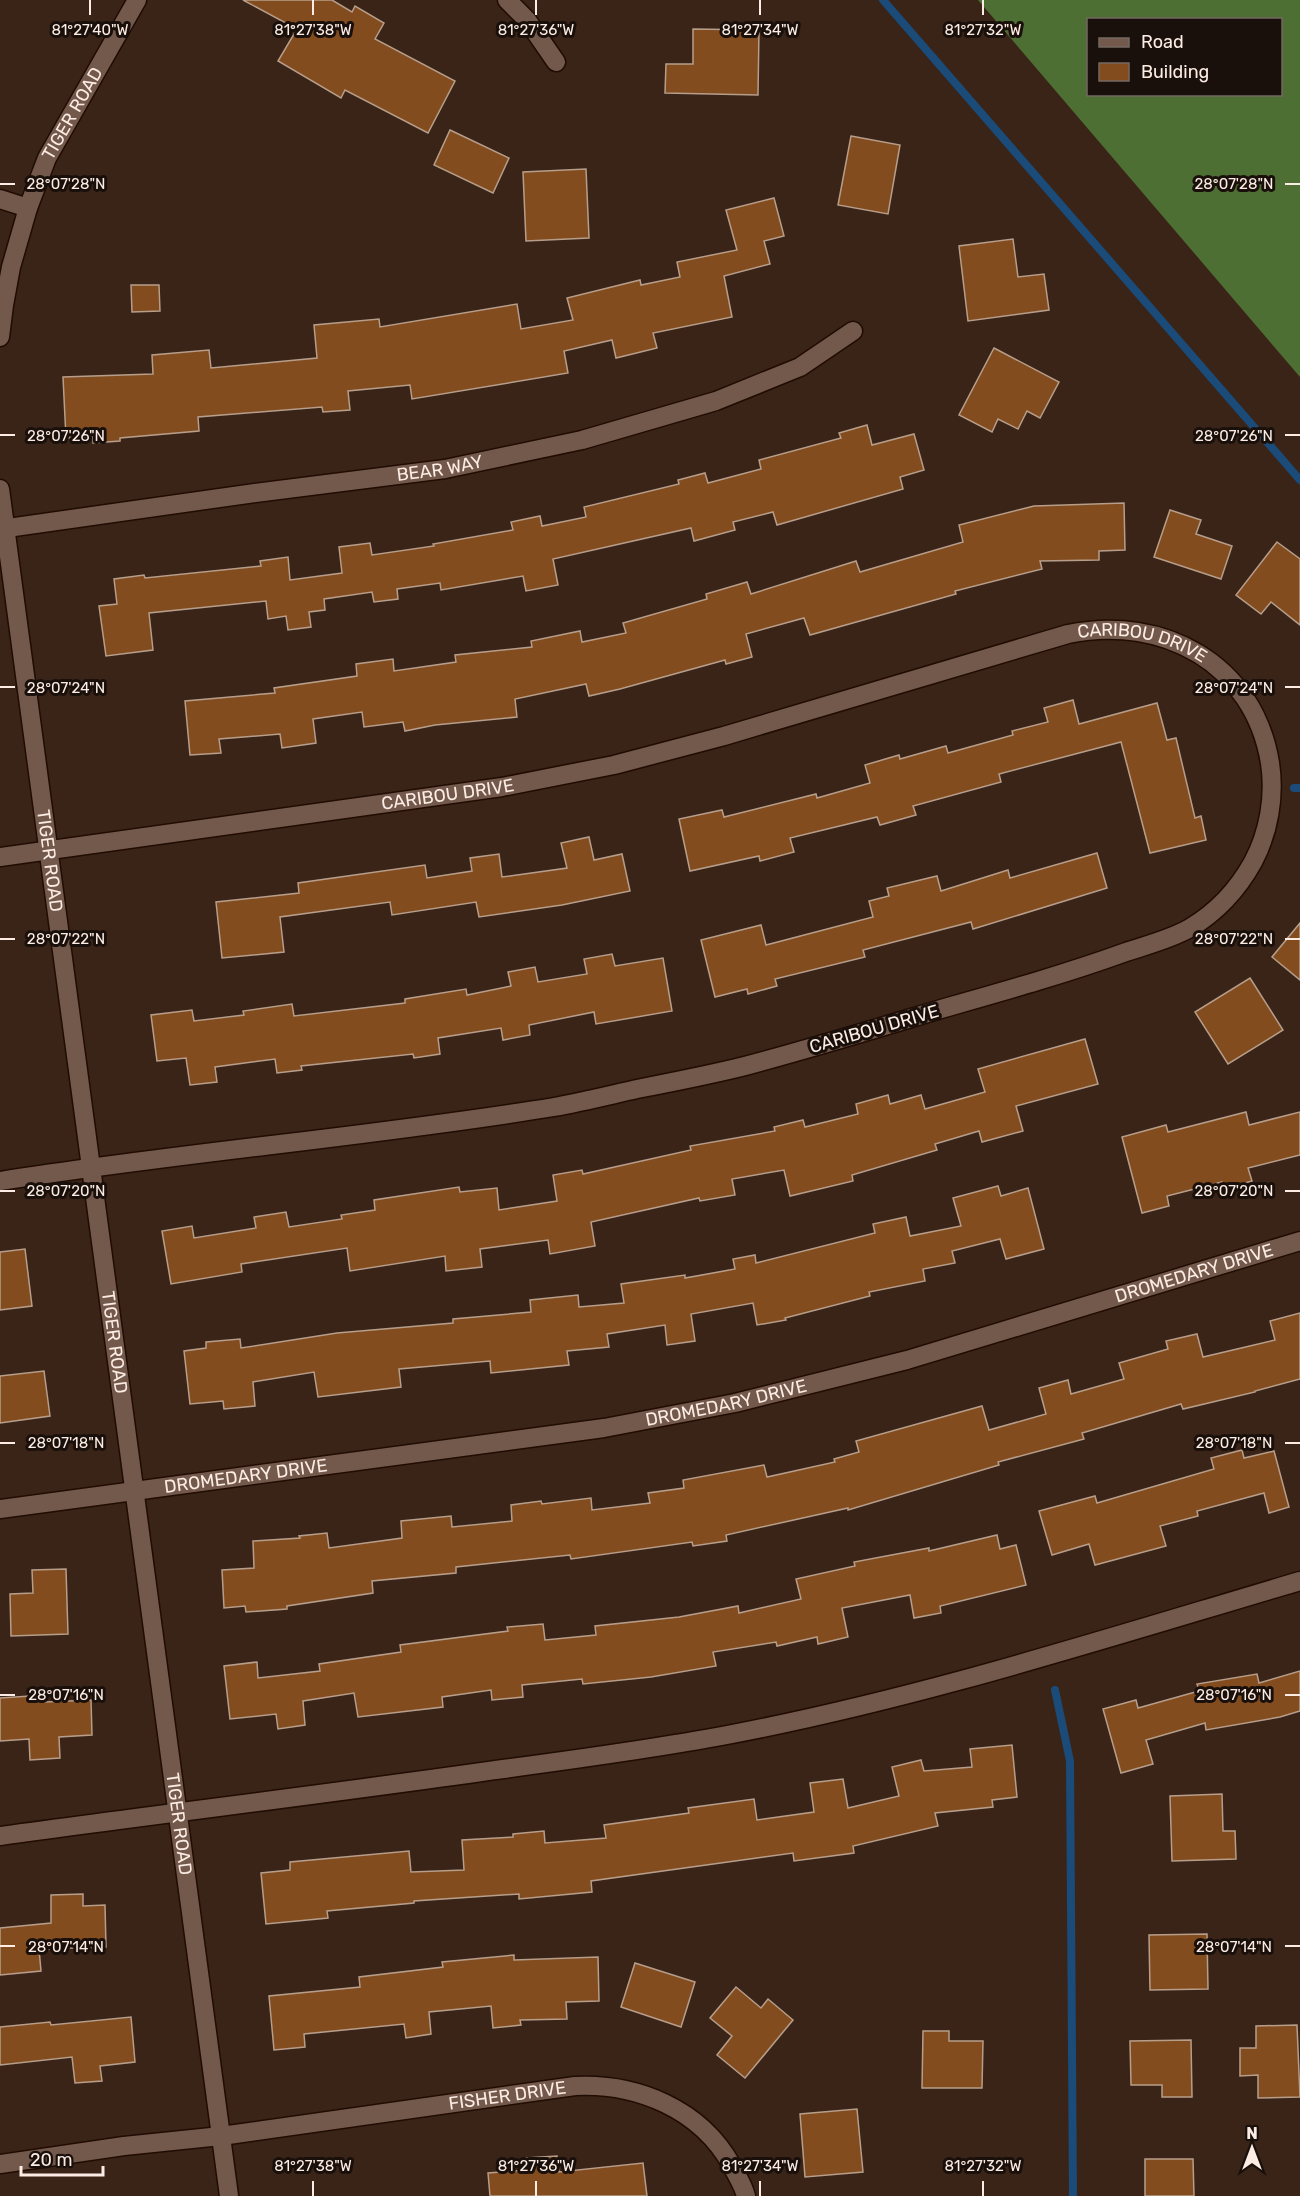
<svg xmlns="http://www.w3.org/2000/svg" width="1300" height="2196" font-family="Rubik,sans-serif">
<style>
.forest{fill:#4e6f34;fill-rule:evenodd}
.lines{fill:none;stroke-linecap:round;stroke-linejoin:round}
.stream{stroke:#1a4b79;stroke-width:8}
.building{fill:#824c1e;stroke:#b79e8b;stroke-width:1.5}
.minor-casing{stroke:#210c03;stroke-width:21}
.minor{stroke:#73594c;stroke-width:18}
.ticks{fill:none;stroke:#fcece4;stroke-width:2}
.labels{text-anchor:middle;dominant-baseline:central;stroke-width:6;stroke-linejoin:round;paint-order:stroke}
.street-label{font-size:18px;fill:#fcece4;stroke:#1a100b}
.ticks-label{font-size:15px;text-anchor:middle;fill:#fcece4;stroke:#1a100b;stroke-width:6;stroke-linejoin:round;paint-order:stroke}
</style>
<rect width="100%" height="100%" fill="#3a2418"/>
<path class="forest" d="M978,0h322v377zM1088,20h192v74h-192z"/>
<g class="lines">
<g class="stream">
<polyline points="883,0 1300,480"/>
<polyline points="1294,788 1300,788"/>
<polyline points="1055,1690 1070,1761 1073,2196"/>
</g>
</g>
<g class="building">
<polygon points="243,0 332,0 352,12 355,6 384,23 375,39 455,81 428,133 345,90 341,98 278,61 297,29"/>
<polygon points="693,29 759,30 758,95 665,93 666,64 693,64"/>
<polygon points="450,130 509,158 493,193 434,165"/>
<polygon points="851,136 900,145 888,214 838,205"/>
<polygon points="586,169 589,238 526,241 523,172"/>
<polygon points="774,198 784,236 764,241 770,264 724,276 732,317 653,333 657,348 616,358 612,340 564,351 568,373 412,399 410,385 348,391 350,410 323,412 322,407 198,417 199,431 120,438 120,441 93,443 93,436 66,438 63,377 153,374 152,355 209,350 211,368 317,358 314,325 379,319 380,327 517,304 521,329 573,320 567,298 640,280 641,285 680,277 677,262 737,250 726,210"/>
<polygon points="1013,239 1018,277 1044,274 1049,310 968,321 959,246"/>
<polygon points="131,285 159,285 160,311 132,312"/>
<polygon points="994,348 1059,382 1040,418 1027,411 1018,429 998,419 992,432 959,415"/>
<polygon points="867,425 872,445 914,434 924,470 900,477 903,489 777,525 773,512 733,522 735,530 694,541 691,528 553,559 558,585 526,591 523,576 441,590 440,583 397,589 398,599 374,602 372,592 324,599 325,610 309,612 311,627 288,630 286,616 268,619 266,601 149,613 153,650 106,656 99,606 117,604 114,579 144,575 145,578 261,566 260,561 288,557 290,580 342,573 339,547 370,543 372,555 434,546 433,544 513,530 511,522 540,516 542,526 586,517 584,507 679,484 678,480 705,473 708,483 761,469 759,460 841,438 839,433"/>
<polygon points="1124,503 1125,550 1099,551 1099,560 1040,561 1042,569 955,591 956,594 810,635 804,618 746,634 752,657 726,664 725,660 620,689 589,696 586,684 515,699 517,717 435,725 405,731 403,722 364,727 362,712 313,719 316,743 282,748 280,734 219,739 221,753 190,755 185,701 275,693 274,688 357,676 356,664 393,659 394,671 456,662 455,655 532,647 531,641 580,631 582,642 626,633 623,623 707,599 706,594 747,582 751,594 856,561 860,572 963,542 959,525 1034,506"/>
<polygon points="1170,510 1201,520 1196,534 1232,546 1221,579 1154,557"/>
<polygon points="1277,542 1300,559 1300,625 1271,602 1261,614 1236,595"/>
<polygon points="1073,700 1079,724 1157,703 1167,740 1176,738 1195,818 1201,816 1206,840 1150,853 1121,742 999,774 1001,782 913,806 916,815 880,825 877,817 790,838 794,852 760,861 759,856 690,871 679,819 722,810 724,817 816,794 817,798 870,783 865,765 899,755 900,759 946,746 948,753 1013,735 1012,731 1048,722 1044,708"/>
<polygon points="589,837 594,860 622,854 630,891 562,905 479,917 476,902 392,915 390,902 280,917 284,952 222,958 216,902 299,893 298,883 425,865 427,878 472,871 470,858 499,854 502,877 567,868 561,843"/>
<polygon points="1097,853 1107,888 973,929 971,922 863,950 865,957 775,979 777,986 748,994 747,989 715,997 701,940 761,925 766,945 873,917 869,901 889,896 887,888 937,876 941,891 1008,870 1010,878"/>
<polygon points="1300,923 1300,980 1272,957"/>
<polygon points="612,954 615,966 663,958 672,1011 596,1024 594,1012 529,1025 530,1035 503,1040 501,1028 438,1038 440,1054 414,1058 413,1054 301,1066 302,1070 277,1073 275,1059 215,1067 217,1082 190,1085 186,1058 157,1061 151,1015 192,1010 194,1021 244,1015 243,1011 292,1004 294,1016 405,1003 405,999 466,989 467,995 511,986 508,972 535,967 538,982 587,974 584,959"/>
<polygon points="1250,978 1283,1030 1228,1064 1195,1012"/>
<polygon points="1085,1039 1098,1084 1016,1106 1023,1131 982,1142 979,1131 935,1144 937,1150 852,1175 853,1181 790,1196 784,1170 732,1179 735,1195 700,1201 699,1198 591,1222 595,1246 550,1254 548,1240 480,1249 482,1267 446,1271 445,1256 350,1271 347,1248 241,1264 242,1272 171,1284 162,1231 192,1226 194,1238 256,1228 254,1217 286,1212 289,1227 342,1219 341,1215 375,1210 374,1200 459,1187 460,1192 497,1188 499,1210 557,1201 553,1175 582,1170 583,1174 691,1150 690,1146 775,1131 774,1127 803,1120 805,1127 858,1114 856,1104 888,1095 890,1104 921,1095 925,1109 985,1092 978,1069"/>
<polygon points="1246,1112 1249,1125 1300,1112 1300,1155 1248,1168 1252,1181 1224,1189 1222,1182 1167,1196 1169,1206 1142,1213 1122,1137 1166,1125 1168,1132"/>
<polygon points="998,1186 1001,1196 1028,1188 1044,1249 1006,1259 1000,1239 952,1251 955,1263 923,1269 925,1281 869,1292 870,1296 785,1318 786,1320 757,1325 753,1303 691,1314 695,1341 667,1345 665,1325 607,1334 609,1347 567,1351 569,1365 491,1373 490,1361 399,1369 401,1387 318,1397 314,1372 253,1382 255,1406 224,1409 223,1401 190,1404 184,1351 206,1348 206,1342 240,1339 241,1348 337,1333 453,1323 453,1319 531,1312 530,1300 578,1295 579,1307 624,1303 621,1284 685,1275 685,1278 735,1269 733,1259 755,1255 756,1263 875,1233 873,1224 906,1217 910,1236 961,1226 953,1198"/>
<polygon points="25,1249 32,1306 0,1310 0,1252"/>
<polygon points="1300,1313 1300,1379 1255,1391 1255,1392 1183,1409 1181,1404 1082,1433 1084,1439 998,1462 999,1465 848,1510 848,1508 726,1535 727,1541 693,1546 692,1542 571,1559 570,1555 456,1567 456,1573 372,1581 373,1593 287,1606 287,1609 246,1612 245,1606 224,1608 222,1570 254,1568 253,1541 300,1538 299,1536 327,1533 329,1548 402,1538 401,1521 451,1516 452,1527 512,1521 511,1505 541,1501 542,1504 591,1498 592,1510 650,1503 648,1493 684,1488 683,1480 764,1465 767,1477 835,1462 834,1459 859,1452 856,1441 982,1406 989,1430 1046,1414 1039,1388 1068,1380 1071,1394 1124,1379 1119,1363 1168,1349 1166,1341 1197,1334 1203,1357 1275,1340 1270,1321"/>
<polygon points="44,1371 50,1416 0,1423 0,1376"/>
<polygon points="1242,1450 1244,1458 1274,1451 1289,1507 1269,1513 1264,1493 1197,1511 1198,1516 1160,1526 1166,1546 1095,1565 1089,1544 1052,1555 1039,1511 1095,1496 1097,1503 1214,1469 1211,1458"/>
<polygon points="997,1535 1000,1549 1016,1545 1026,1585 940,1606 941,1613 914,1618 910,1595 842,1608 848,1637 818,1644 817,1637 777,1646 776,1642 713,1652 716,1666 651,1677 583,1684 582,1679 522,1685 523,1697 492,1700 491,1690 442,1697 443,1707 358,1717 354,1693 303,1701 305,1725 278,1729 276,1714 230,1719 224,1666 257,1662 258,1678 320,1671 319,1664 401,1652 400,1645 508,1631 507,1627 543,1624 545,1640 596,1635 595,1626 679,1617 738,1606 739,1613 801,1599 796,1579 855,1566 854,1562 929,1548 929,1551"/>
<polygon points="66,1569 68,1634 11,1636 10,1594 33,1593 32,1570"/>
<polygon points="1300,1671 1300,1711 1280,1717 1206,1730 1205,1723 1146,1740 1153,1764 1121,1773 1103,1709 1136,1700 1138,1708 1199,1691 1197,1684 1257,1674 1259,1683"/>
<polygon points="45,1695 45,1702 91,1700 92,1735 59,1737 60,1758 30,1760 29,1739 0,1741 0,1698"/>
<polygon points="1012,1745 1017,1797 992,1800 993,1807 935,1813 938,1826 853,1846 854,1853 794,1861 793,1853 591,1881 592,1892 519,1899 519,1894 414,1901 414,1903 327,1911 328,1918 266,1924 261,1873 290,1870 290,1862 409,1851 411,1872 464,1870 462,1840 513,1837 513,1834 544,1831 545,1843 606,1838 604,1825 689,1813 688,1808 754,1799 757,1820 814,1812 810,1783 843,1779 848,1808 899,1796 892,1767 921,1760 924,1771 972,1767 970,1749"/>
<polygon points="1222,1794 1223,1831 1235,1831 1236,1859 1172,1861 1170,1796"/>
<polygon points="83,1894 83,1906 105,1905 106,1947 39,1949 41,1971 0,1975 0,1928 51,1923 51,1895"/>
<polygon points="1207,1934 1208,1989 1150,1990 1149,1935"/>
<polygon points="514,1955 514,1960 598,1957 599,2001 566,2002 567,2019 520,2020 521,2025 493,2028 491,2006 429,2012 431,2034 406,2038 404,2024 304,2034 305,2047 274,2050 269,1996 360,1987 359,1977 443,1967 442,1962"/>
<polygon points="635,1963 695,1982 681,2027 621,2007"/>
<polygon points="736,1987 761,2008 768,1999 793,2020 745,2078 717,2055 732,2036 710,2018"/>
<polygon points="131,2017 135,2062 100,2066 102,2081 75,2083 72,2057 0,2065 0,2027 50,2022 51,2025"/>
<polygon points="1297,2025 1300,2097 1258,2098 1258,2075 1240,2076 1240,2048 1256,2048 1256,2026"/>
<polygon points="923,2031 949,2031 949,2041 983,2041 982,2088 922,2088"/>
<polygon points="1191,2040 1192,2097 1162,2097 1162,2085 1131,2085 1130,2041"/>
<polygon points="857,2109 863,2172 805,2177 800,2114"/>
<polygon points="557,2156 559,2172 643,2163 647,2196 490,2196 488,2173 528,2170 526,2158"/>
<polygon points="1145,2159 1193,2159 1194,2196 1145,2196"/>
</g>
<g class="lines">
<defs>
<g id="minor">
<polyline points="507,0 527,20 556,62"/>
<polyline points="0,199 28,208"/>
<path id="s1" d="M0,337l4,-32 7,-38 17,-59 19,-50 90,-158"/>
<path id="s2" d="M0,489l229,1707"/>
<path id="s3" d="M0,529l255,-36 190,-24 137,-29 134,-39 84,-34 53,-36"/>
<path id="s4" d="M0,857l502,-70 112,-22 110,-29 344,-102c95,-20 186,30 202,129 5,33 -1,69 -17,99 -15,27 -36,50 -63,66 -19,11 -43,17 -64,24 -58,21 -118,38 -178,55 -67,20 -135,41 -203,59 -36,9 -72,16 -108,23 -27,6 -55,13 -83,18 -184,30 -370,45 -554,74"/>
<path id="s5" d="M0,1509l604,-81 131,-25 172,-43 393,-119"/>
<path d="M0,1836c167,-23 335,-43 503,-67 75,-10 150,-20 224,-34 195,-37 383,-98 573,-154"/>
<path id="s6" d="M0,2164l124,-18 97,-10 354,-50c62,-3 126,23 157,80 5,10 11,19 14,30"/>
</g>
</defs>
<use href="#minor" class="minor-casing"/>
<use href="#minor" class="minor"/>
</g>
<path class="ticks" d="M90,0v15M313,0v15M536,0v15M760,0v15M983,0v15M0,184h15M1285,184h15M0,435h15M1285,435h15M0,687h15M1285,687h15M0,939h15M1285,939h15M0,1191h15M1285,1191h15M0,1443h15M1285,1443h15M0,1695h15M1285,1695h15M0,1946h15M1285,1946h15M313,2181v15M536,2181v15M760,2181v15M983,2181v15"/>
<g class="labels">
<g class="street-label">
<text stroke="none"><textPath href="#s1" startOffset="237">TIGER ROAD</textPath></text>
<text stroke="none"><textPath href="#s3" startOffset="444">BEAR WAY</textPath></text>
<text stroke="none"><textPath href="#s4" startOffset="1170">CARIBOU DRIVE</textPath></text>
<text stroke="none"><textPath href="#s4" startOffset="452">CARIBOU DRIVE</textPath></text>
<text stroke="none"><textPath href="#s2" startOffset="375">TIGER ROAD</textPath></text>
<text transform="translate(874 1029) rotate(-16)">CARIBOU DRIVE</text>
<text stroke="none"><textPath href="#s5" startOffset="1220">DROMEDARY DRIVE</textPath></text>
<text stroke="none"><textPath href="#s2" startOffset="861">TIGER ROAD</textPath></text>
<text stroke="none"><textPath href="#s5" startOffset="734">DROMEDARY DRIVE</textPath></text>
<text stroke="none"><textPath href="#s5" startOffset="248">DROMEDARY DRIVE</textPath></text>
<text stroke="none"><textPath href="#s2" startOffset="1347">TIGER ROAD</textPath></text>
<text stroke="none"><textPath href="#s6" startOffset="512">FISHER DRIVE</textPath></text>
</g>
</g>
<g class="ticks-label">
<text x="90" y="35">81°27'40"W</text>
<text x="313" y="35">81°27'38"W</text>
<text x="536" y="35">81°27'36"W</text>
<text x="760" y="35">81°27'34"W</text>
<text x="983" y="35">81°27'32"W</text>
<text x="66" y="189">28°07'28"N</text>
<text x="1234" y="189">28°07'28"N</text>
<text x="66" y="441">28°07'26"N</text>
<text x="1234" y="441">28°07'26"N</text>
<text x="66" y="693">28°07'24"N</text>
<text x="1234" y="693">28°07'24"N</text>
<text x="66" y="944">28°07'22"N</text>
<text x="1234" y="944">28°07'22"N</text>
<text x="66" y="1196">28°07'20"N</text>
<text x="1234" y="1196">28°07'20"N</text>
<text x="66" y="1448">28°07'18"N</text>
<text x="1234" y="1448">28°07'18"N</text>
<text x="66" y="1700">28°07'16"N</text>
<text x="1234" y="1700">28°07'16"N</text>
<text x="66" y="1952">28°07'14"N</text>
<text x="1234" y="1952">28°07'14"N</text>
<text x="313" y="2171">81°27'38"W</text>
<text x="536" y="2171">81°27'36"W</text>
<text x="760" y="2171">81°27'34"W</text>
<text x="983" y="2171">81°27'32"W</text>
</g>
<rect x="1087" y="18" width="195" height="78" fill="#1a100b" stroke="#746862" stroke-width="1.5"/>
<rect x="1099" y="38" width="30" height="9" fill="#73594c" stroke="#746862" stroke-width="1.5"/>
<text x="1141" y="48" font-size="18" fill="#fcece4">Road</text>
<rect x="1099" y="63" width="30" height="18" fill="#824c1e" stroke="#746862" stroke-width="1.5"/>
<text x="1141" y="78" font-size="18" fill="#fcece4">Building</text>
<g transform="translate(1252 2148)" stroke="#1a100b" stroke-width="4.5" paint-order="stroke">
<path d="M0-4.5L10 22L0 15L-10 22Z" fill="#fcece4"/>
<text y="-9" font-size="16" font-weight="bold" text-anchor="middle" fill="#fcece4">N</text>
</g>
<path d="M21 2166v9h82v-9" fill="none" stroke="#fcece4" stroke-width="3"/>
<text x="30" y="2166" font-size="18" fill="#fcece4" stroke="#1a100b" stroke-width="4.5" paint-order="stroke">20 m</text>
</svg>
